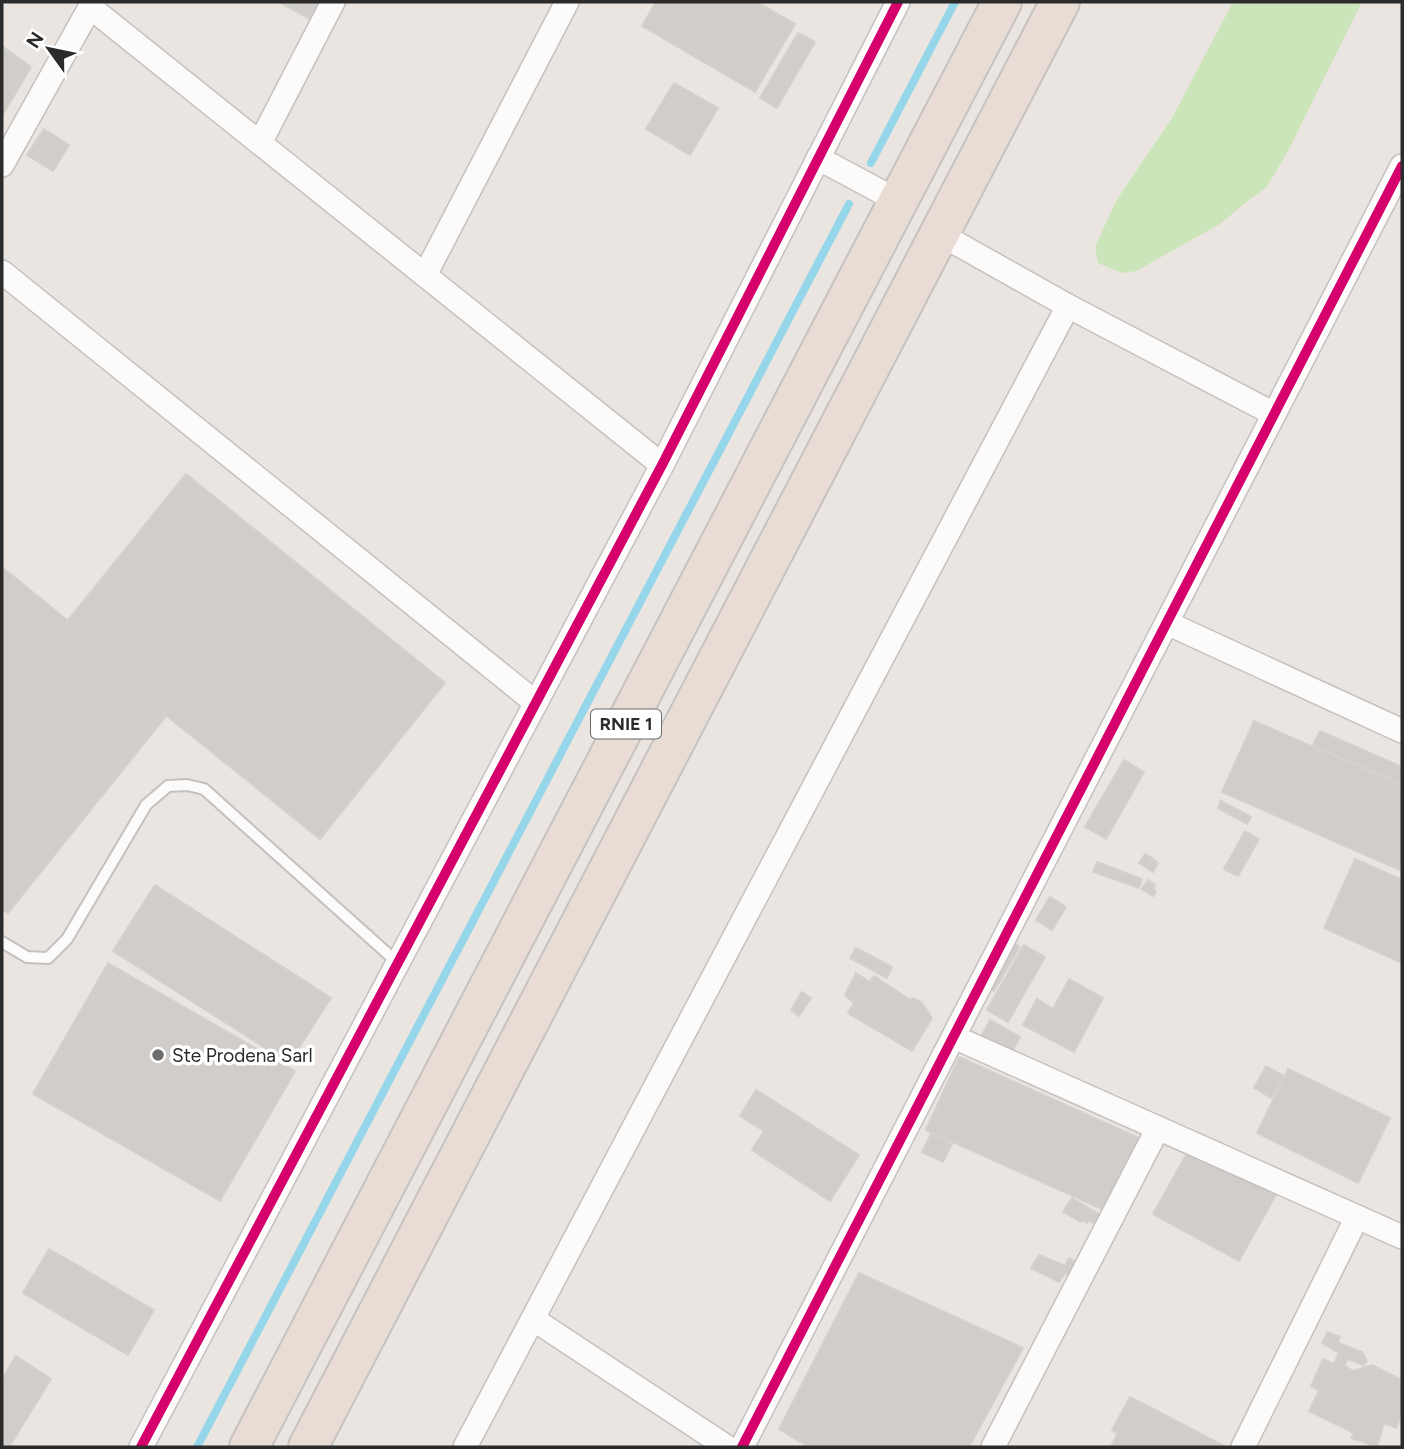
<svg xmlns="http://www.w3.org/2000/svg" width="1404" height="1449" font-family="Figtree,sans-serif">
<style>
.green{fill:#cce4b9}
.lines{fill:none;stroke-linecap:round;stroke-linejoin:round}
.stream{stroke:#95d6ea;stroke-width:8}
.building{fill:#d0cdca;stroke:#d4d1cc;stroke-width:2}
.lane-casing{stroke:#c3c1c1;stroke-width:14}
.street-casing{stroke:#c3c1c1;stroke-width:26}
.highway-casing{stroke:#c5c3c1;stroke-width:42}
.lane{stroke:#fcfbfa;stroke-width:10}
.street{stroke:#fcfbfa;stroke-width:23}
.highway{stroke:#e9dcd4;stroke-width:38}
.cycleway-casing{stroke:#fff;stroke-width:15}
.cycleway{stroke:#d6006c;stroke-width:10}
.poi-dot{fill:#6e6c6a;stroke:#fff;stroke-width:2.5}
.labels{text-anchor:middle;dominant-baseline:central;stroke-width:7;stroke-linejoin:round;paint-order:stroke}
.shield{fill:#fff;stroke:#6b6b6b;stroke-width:2}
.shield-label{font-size:18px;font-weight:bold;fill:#2b2b2b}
.poi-label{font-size:19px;fill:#2b2b2b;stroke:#fff;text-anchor:start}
</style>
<rect width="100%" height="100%" fill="#eae5e0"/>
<polygon class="green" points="1233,2 1362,2 1288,151 1266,188 1250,199 1220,224 1136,271 1122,273 1098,263 1095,247 1116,201 1172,118"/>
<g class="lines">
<g class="stream">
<polyline points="871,163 955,2"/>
<polyline points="197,1447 849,204"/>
</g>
</g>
<g class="building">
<polygon points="279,2 334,2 321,25"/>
<polygon points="656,2 757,2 795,24 755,92 642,26"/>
<polygon points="798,33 815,42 777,108 760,98"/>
<polygon points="2,46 31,67 2,116"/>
<polygon points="674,83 718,108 690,155 646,129"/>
<polygon points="44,129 69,145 53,171 27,155"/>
<polygon points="186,474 445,683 320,839 60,630"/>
<polygon points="2,567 68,621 60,630 166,716 8,913 2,909"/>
<polygon points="1254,721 1402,786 1402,871 1222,792"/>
<polygon points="1320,731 1402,767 1402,784 1313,745"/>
<polygon points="1124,760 1144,772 1106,839 1085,827"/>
<polygon points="1221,801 1251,817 1247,824 1218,808"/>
<polygon points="1245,831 1259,839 1238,876 1224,869"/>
<polygon points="1145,854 1152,858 1146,867 1139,863"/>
<polygon points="1153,859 1158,863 1153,872 1147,868"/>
<polygon points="1355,859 1402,880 1402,963 1324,928"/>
<polygon points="1097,862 1142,879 1139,888 1093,872"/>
<polygon points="1148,880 1155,885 1153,889 1156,891 1153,896 1142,889"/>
<polygon points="155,885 331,998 289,1063 113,951"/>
<polygon points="1050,897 1066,907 1052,930 1036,920"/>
<polygon points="1008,940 1020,947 994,991 983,985"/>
<polygon points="1024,945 1045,957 1008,1022 987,1010"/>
<polygon points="856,948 892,967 887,978 850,958"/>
<polygon points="108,963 295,1071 220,1201 33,1094"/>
<polygon points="856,973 870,982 874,976 909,999 914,998 922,1003 932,1018 912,1051 848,1013 854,1003 845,995"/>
<polygon points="1069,979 1103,998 1074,1052 1023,1025 1037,999 1053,1009"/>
<polygon points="802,992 811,998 799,1016 791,1010"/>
<polygon points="990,1020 1020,1037 1012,1052 982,1035"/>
<polygon points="959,1057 1139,1138 1106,1211 926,1130"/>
<polygon points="1266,1066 1284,1076 1271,1098 1254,1088"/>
<polygon points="1288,1069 1390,1118 1358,1183 1257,1133"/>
<polygon points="756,1090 859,1155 830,1201 752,1150 764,1131 740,1116"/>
<polygon points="931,1134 952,1144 943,1162 922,1152"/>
<polygon points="1191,1146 1277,1193 1239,1261 1153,1214"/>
<polygon points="1072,1198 1099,1214 1094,1223 1088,1220 1087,1223 1082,1220 1081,1222 1063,1212"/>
<polygon points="49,1249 154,1310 128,1355 23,1293"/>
<polygon points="1039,1255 1065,1266 1069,1258 1082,1265 1075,1275 1069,1272 1068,1274 1065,1273 1059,1282 1031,1268"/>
<polygon points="859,1273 1023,1348 969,1447 809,1447 779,1429"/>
<polygon points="1328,1332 1340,1337 1338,1343 1362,1352 1367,1361 1363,1365 1348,1359 1344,1365 1353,1371 1372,1365 1402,1380 1402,1413 1396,1428 1384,1423 1377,1447 1351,1438 1354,1433 1309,1411 1319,1391 1311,1386 1323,1359 1334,1364 1339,1353 1322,1343"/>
<polygon points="16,1356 51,1379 9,1447 2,1447 2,1379"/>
<polygon points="1130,1397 1226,1447 1145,1447 1141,1445 1140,1447 1111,1447 1118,1433 1112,1430"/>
</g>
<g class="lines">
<defs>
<polyline id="lane" points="2,942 27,957 48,958 67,939 146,805 168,786 187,785 204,789 398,963"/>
<g id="street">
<polyline points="90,7 662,465"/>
<polyline points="260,143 333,2"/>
<polyline points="818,158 898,201"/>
<polyline points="2,165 93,2"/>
<polyline points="940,234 1068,306 1274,414"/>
<polyline points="2,272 536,703"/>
<polyline points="425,275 567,2"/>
<polyline points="1167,623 1402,731"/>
<polyline points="954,1037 1402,1237"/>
<polyline points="533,1319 727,1447"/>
<polyline points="141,1447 662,465 898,2"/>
<polyline points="465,1447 1068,306"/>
<polyline points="742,1447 1402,166"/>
<polyline points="993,1447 1158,1128"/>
<polyline points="1243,1447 1357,1217"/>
</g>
<g id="highway">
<polyline points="249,1447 1002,2"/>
<polyline points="308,1447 1060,2"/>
</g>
</defs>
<use href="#lane" class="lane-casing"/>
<use href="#street" class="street-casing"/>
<use href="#highway" class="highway-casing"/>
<use href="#lane" class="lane"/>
<use href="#street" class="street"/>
<use href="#highway" class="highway"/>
<defs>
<g id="cycleway">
<polyline points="141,1447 662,465 898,2"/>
<polyline points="742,1447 1402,166"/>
</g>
</defs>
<use href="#cycleway" class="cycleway-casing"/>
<use href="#cycleway" class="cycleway"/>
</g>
<circle class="poi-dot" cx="158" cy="1055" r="7"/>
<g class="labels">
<rect class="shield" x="591" y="709.5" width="70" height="29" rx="5"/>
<g class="shield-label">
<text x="626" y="724">RNIE 1</text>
</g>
<g class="poi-label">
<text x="172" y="1055">Ste Prodena Sarl</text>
</g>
</g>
<rect width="1404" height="1449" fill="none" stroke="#2b2b2b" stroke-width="7"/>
<g transform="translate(49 49) rotate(303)" stroke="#ffffff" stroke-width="5" paint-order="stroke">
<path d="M0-5L12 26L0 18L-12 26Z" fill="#2b2b2b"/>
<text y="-10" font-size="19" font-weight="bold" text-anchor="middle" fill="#2b2b2b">N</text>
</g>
</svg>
